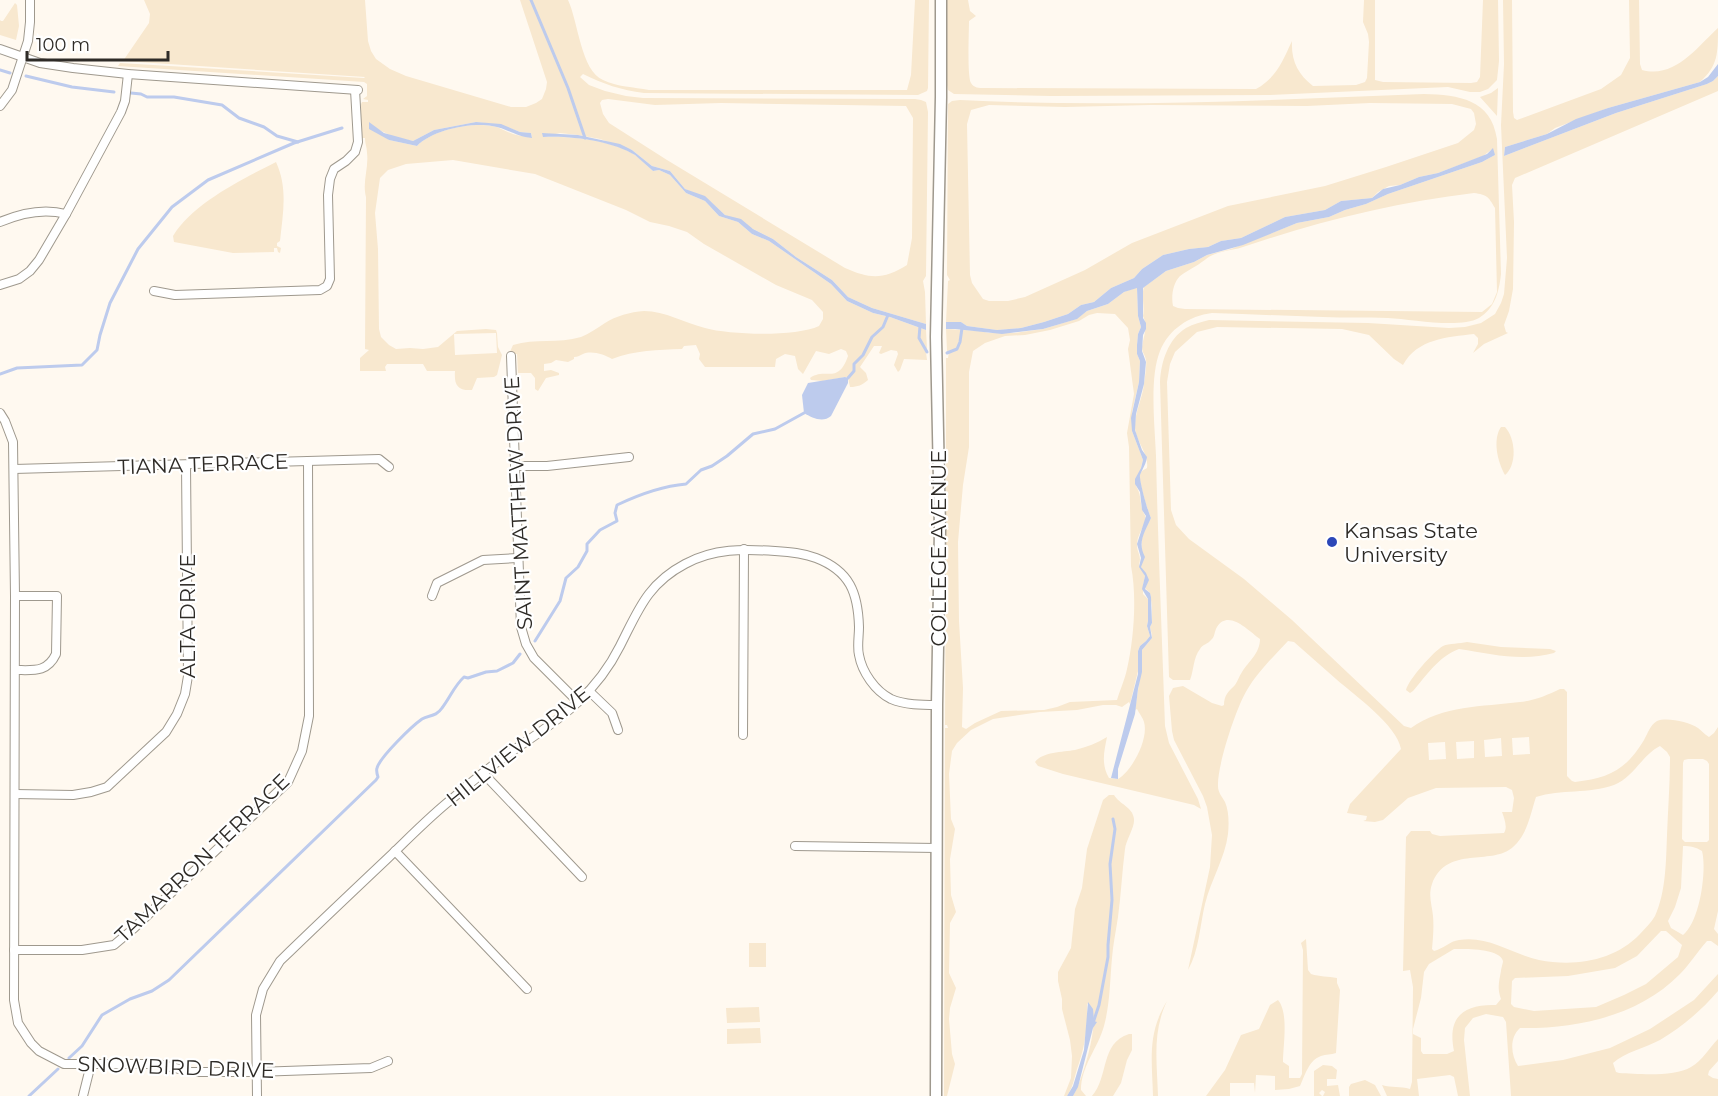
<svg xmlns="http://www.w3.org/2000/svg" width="1718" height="1096" font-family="Montserrat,sans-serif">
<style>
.green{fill:#f8e8cf;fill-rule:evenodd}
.water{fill:#bdcbed}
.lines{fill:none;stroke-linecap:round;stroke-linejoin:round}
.stream{stroke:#bdcbed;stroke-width:3}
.street-casing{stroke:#9f998e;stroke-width:10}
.secondary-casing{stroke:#9f998e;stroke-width:13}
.street{stroke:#fff;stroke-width:8}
.secondary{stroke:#fff;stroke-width:10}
.poi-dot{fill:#2c47b8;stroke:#fff;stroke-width:2}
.labels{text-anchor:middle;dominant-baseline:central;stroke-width:4.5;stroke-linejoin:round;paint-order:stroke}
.street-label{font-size:21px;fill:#2e2b27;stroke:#fff}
.poi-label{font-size:21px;fill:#2e2b27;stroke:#fff;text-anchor:start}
</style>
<rect width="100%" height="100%" fill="#fff9f0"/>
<g class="green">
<path d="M144,0h221l3,41 3,10 5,8 14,10 16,7 105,31h15l10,-4 6,-4 4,-10 1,-7 -27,-82h48c10,21 13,71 35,80 14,7 31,7 46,10h258l4,-15 4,-75h14l-1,88 -1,3 -9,4 -274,-2c-23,-3 -41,-9 -61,-19l-3,3 9,8 16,6 21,5 17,2 272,1 6,1 5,2 2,10 -2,164 -3,5 2,11 1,32 -54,-16 -24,-11 -16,-17 -36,-23 -23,-18 -48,-24 -14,-13 -26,-13 -15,-18 -18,-5 -20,-16 -32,-11 -22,-4 -18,-2 -17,4c27,-1 69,3 92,18 6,4 12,11 18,16l6,-1 11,5 16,18 19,8 14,15 19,6 14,12 17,7 62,43 16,17 26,12 17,4 36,13 1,19 -4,-2 3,5 1,8 -23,-1 -4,11 -2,2 -4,-7 4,-11 -1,-3 -6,-1 -10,4 -2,-1 3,-7h-8l-14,21 6,6 2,7c-6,5 -10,7 -18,7l-2,-9 -3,-1 -22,4 -12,-1 -1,-2c16,-11 28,7 38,-22l-2,-5 -5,-2 -12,5 -13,-3 -13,23 -5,-5 -3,-13 -10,-2 -9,5 -1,8h-70l-6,-8 1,-5 -4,-9 -12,1 -2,3c-24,1 -47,1 -70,10 -7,-4 -20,-9 -29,-5 -3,1 -5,3 -9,3v2l-6,3 -12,-2 -5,3 -7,1v7l7,-1 8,3v2l-13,3 -8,13 -3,-2v-11l-4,-5h-13l-1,-19h-8l4,-9c22,-7 45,-1 68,-8 8,-3 16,-9 24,-14 11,-7 25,-11 39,-12 21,0 41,12 61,17 25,7 91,9 114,-2l4,-7v-7l-11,-12 -36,-15 -72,-41 -17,-12 -18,-6 -19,-4 -24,-12 -91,-36 -82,-14 -47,4 -18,6 -8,8 -5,35 3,36 1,80 2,8 8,8 7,4 14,-1 13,1 15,-2 19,-16 29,-2 10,1 1,3 1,14 4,8 -5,20 -3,2 -17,1 -5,12c-15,1 -18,-6 -17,-19h-28l-4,-7h-36l-2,3 1,4h-26v-13l9,-8 -4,-1 1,-152c-4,-15 3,-29 1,-44 0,-6 -2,-9 -2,-15h-4v-34l1,-2h6v-2l-5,-1 4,-3v-12l-3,-2 -246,-16 2,-3 244,15 1,-1 -242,-16 26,-38 1,-9zM608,99l47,6 66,-2 185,3 7,12 -1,120 -5,27c-24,15 -37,14 -62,3l-178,-108 -58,-37 -6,-9 -3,-11 2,-3zM476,122l25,3 19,7 11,1 1,4c-6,-1 -13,-1 -19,-3 -7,-2 -13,-7 -21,-8 -22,-4 -60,4 -75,20l-28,-6 -12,-11 17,8 19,4 21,-11zM496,333l1,20 -42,2 -1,-21z"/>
<path d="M947,0h21l2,11 6,5 -7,5c0,12 -2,55 2,62 3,5 8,5 13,5l272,1c21,-12 26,-27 36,-48 -1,20 6,33 21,45l43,-1 9,-3 2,-4 2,-36 -1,-8 -5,-12 1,-22h11v80l8,2 88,1 6,-1 3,-5 3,-77h15l1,61 -2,19 -9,9 -8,3h-10l-22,-5 -178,8 -219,1 -97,-2 -6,-4 -1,-5z"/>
<path d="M1503,0h9l1,112 1,6 3,2 84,-31 20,-14 9,-17 -1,-58h10l1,64 2,6c33,9 55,-23 76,-42 0,25 0,38 -18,54l-92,26 -53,20 -8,6 -42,13 -1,9 112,-43 91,-29 6,-3 5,-5v15l-203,87 -3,7 2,37 -1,67 -4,22 -5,14 2,7 2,1 -24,11 -11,9 5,-9v-6l-4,-4c-27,3 -57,5 -71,31l-9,-6 -25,-24 -27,-6 -125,-2 -20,5 -22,20 -5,12 -3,18 4,128 5,15 13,14 55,40 48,41 112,106 7,2c32,-23 71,-21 109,-26 13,-1 28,-7 40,-13h4l3,3v84l5,5 3,1c34,-4 51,-12 69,-42 4,-7 6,-15 13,-19 10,-4 32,1 41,7 4,3 6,6 11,9l5,-4 4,-6v184l-4,18 4,5v12l-7,-5h-4c-10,11 -17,23 -27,33 -41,42 -103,55 -160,54 -11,10 -9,27 -2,38l45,-6 47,-12 40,-19 44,-29 24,-26v17c-16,19 -36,36 -58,49 -15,8 -35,12 -47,23l3,9 3,1c20,1 56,4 72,-6 12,-7 18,-19 27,-28v22l-9,10 -1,4 5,3 5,1v17h-207l-5,-74 -3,-5 -17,-3 -13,4 -8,10 -1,12 6,56h-12l-4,-19 -4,-2 -33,4 2,17h-32l-5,-11c10,3 18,1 28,4l2,-7 1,-95 -3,-17 -7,1 3,-134 5,-6h19l2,3 8,2 64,-3c4,-6 0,-15 -2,-21h10l2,-14 -2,-8 -6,-3 -70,1 -28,10 -25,22 -8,2 -12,-1 3,-1 1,-4 -20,-3 3,-9 51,-55c-4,-24 -47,-54 -65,-70 -14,-12 -28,-25 -42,-37l-6,-1c-13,14 -31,32 -41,49 -11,18 -30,76 -29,96 0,7 4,10 7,16 4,9 4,22 3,32 -3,24 -17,46 -23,70 -5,21 -6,47 -17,66l22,-103 2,-32 -5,-28 -4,-11 -29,-56 -2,-9 -3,-35 4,-8 10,-2 29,17 10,3 2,-1c0,-10 5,-14 11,-20 3,-4 4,-9 7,-13 7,-11 18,-19 18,-33 -12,-9 -32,-30 -43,-12 -3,5 -2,10 -6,13 -3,4 -8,4 -11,9 -7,9 -6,21 -10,31h-17l-4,-3 -9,-295c1,-20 8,-43 26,-54 7,-4 16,-6 23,-8l159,3 81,5 16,-1 16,-4 14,-9 6,-11 3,-9 3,-36 -6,-133 3,-61zM1529,737l1,17 -17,1 -1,-17zM1501,738l1,18 -17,1 -1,-17zM1474,741v17l-17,1 -1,-17zM1445,742l1,17 -17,1 -1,-17zM1660,746l7,6 3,5c0,26 -2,52 -3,78 -1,26 -1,57 -12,81 -4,7 -10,12 -15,18 -26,27 -65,33 -101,26 -27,-6 -51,-25 -80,-20 -9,1 -16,9 -25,11l-2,-2c1,-11 2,-22 1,-33 -1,-11 -5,-20 -1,-32 14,-37 55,-20 77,-34 18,-12 21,-35 27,-53 25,-8 53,-3 78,-12 20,-8 28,-30 46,-39zM1688,759h15l4,2 2,3v76l-2,2h-22l-3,-3 1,-76 1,-3zM1683,846c7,0 13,1 19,5 5,19 -2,71 -19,84l-12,-7 -3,-7 7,-14 6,-19zM1661,931h5l16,14 -4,12 -32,27 -22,11 -28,12 -62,4 -20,-4 -3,-3 1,-23 3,-3 53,-2 47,-8 22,-12zM1454,949c10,0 46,-1 49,12 0,2 -2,8 -2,10 -2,11 -4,17 0,28l-5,6c-33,-1 -49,12 -42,46l-7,3h-24l-2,-3v-13l-8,-4v-5l8,-31 3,-26 5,-8z"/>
<polygon points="15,3 17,5 19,26 16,40 0,35 0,20 1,21 3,21"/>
<polygon points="1498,88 1498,89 1497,116 1480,97 1491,93"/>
<path d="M1424,94c35,1 67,5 73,45l4,135c-2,18 -6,34 -22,44 -20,11 -68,1 -91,0 -22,-1 -43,0 -65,-1 -37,-1 -74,-3 -111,-4 -23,3 -43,16 -52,38 -11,27 -5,76 -4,105 2,90 6,180 9,270l4,17 29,56 3,10 -7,-4 -131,-31 -25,-8 -3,-4c7,-10 28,-10 40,-12 12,-3 22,-7 32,-13 -3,15 -6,27 2,41l9,1c14,-8 31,-40 26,-57 -1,-4 -5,-9 -7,-13l-2,1 7,-46v-14l10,-12v-3l-2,-8 2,-4v-17l-2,-13 -5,-5c5,-8 0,-14 -4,-21l1,-28 1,-6 8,-15c-3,-6 -13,-38 -11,-44 2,-4 4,-4 7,-6 2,-14 -10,-25 -12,-39 -1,-16 8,-31 9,-46 1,-5 3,-20 2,-23 -1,-6 -4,-7 -4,-13 2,-13 6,-19 1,-31 2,-9 -2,-20 1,-29l22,-16 28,-9 13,-7 24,-6 66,-26 32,-6 16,-7 21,-6 22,-10 94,-32 13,-7 -4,-5 -8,6 -45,17 -19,4 -19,8 -11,1 -11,6 -6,6 -31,3 -16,9 -40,7 -44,21 -20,3 -13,6 -19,2 -26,6 -21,14 -8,9 -23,10 -17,14 -13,3 -13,9 -24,8 -23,6 -24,2 -30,-4 -6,-4h-15l2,-41 2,-1 -3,-5 1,-171 4,-3 8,-1c154,8 310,0 464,-6zM1370,103l82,1 19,5 3,4 2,11 -2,6 -16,13 -72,24 -61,19 -97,20 -96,37 -47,27 -60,27 -17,4h-19l-6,-2 -11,-16 -2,-8 -3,-151 4,-14 18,-5 76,2 85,-2 157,1zM1474,193c13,2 14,3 21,15l2,84 -5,12 -10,8 -297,-3 -7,-1 -5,-2c-2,-10 0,-23 7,-30 5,-4 11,-7 16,-10 7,-4 11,-9 19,-12 9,-4 21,-4 31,-8 74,-25 151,-44 228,-53z"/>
<path d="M276,162c12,26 7,51 4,79l-3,2v3l4,2 -1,5 -2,-1 -1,-4h-3v4l-41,1 -59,-11 -1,-6c20,-33 70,-57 103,-74z"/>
<path d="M1137,287l1,29 3,11 -3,7 -1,11v9l3,7 -1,21 -7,30v19l11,29 -7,26c5,8 4,14 6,23 2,6 5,7 3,13 -3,8 -8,14 -8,23 0,8 5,11 2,19l6,12 -2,9v9l5,5v22l-1,5 3,10 -4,5 -6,5 -2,5 1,16 -9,37 -1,-2 -7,5 -6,-2h-13l-26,5 -37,2 -47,7 -22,11 -14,13 -5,8 -3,23 2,45 4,10 -5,30 1,36 5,17 -6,11 -1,50 7,15 -6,20 -1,11 3,35 3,10 -8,32h-3l1,-368h3l-1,-3h-2l1,-195h2l1,-2 -3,-1v-169h2l1,-6 6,-1h-8l-1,-22 34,2 9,2h25l29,-4 33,-10 11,-8 21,-7 16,-12zM1097,313l18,1 13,14 2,12 -2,9 6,45 -7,39 2,14 2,119c6,30 3,73 -4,103 -2,10 -7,21 -10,31l-47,2 -13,5 -13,3 -43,1 -26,12 -9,6 -4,-2 1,-39 -4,-67 -1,-79 5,-57 6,-38v-75l4,-21 12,-8 20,-7 20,-1 25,-5 29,-9 10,-6z"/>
<path d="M1501,427h4c11,12 12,38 0,48 -7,-12 -13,-35 -4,-48z"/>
<path d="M1467,642l34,5 49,2 6,2 -2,2c-34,9 -61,1 -95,-4 -20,7 -33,27 -46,42l-3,2 -4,-3c3,-11 27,-38 37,-44 6,-3 17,-2 24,-4z"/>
<path d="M1109,795h5c5,9 19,12 20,24 1,8 -8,21 -9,30 -3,23 -4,46 -7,68 -2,14 -5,27 -6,41 -2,22 -2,46 -8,68 -6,22 -23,40 -23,64l5,6h-13c9,-15 23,-62 20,-80 0,-5 -3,-8 -6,-13 1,23 -2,45 -10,66 -3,10 -4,18 -10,27h-3l7,-18 1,-22 -2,-16 -8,-31v-10l-4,-18v-9l13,-24 4,-39 7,-21 5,-39 16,-49z"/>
<path d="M1306,939l2,31 3,4c9,3 17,2 26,4v5l3,7 -4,63c-5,2 -10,1 -15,3 -12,4 -16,19 -21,30l-11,3 -14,1v-14l-19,-1 -1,18 -1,-10h-24v13h-24l19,-26 16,-35 18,-6 11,-24 8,-5c11,13 5,45 5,62l6,4v12h11l2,-4 1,-124 -2,-7z"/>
<rect x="749" y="943" width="17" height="24"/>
<path d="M1167,1001c-15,31 -10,61 -9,95h-5c-1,-37 -6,-62 14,-95z"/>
<polygon points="759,1007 760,1022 727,1023 726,1008"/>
<polygon points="760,1028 761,1043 727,1044 727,1029"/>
<path d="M1129,1034h3v16l-5,10 -6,23 -8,13h-21c17,-19 8,-53 37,-62z"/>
<polygon points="1323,1065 1332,1066 1337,1070 1336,1079 1327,1079 1327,1086 1338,1085 1340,1096 1323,1096 1325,1092 1322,1090 1319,1093 1322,1096 1314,1096 1314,1071"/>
<polygon points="1365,1080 1375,1085 1381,1096 1349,1096 1349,1087 1351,1084"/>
</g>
<g class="water">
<polygon points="1718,64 1718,76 1713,81 1707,84 1616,113 1504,156 1505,147 1547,134 1576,119 1608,108 1700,82 1708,77"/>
<path d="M369,122l15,11 29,8 21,-11 42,-8 25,2 19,8 11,1 1,5c-16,-1 -25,-10 -40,-12 -21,-4 -60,4 -75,20l-28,-6 -20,-11z"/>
<path d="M542,133l36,2 42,9 12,6 20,16 18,5 15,18 20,7 20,19 16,4 12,10 20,10 23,18 36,23 16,17 24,11 54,16v6l-36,-13 -17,-4 -26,-12 -16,-17 -62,-43 -17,-7 -14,-12 -19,-6 -14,-15 -19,-8 -16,-18 -11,-5 -6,1c-6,-5 -12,-11 -18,-16 -22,-14 -66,-20 -92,-18z"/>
<path d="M1493,148l2,7 -13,7 -94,32 -22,10 -21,6 -16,7 -32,6 -54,22 -36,10 -13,7 -28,9 -23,17v30l3,5v6l-3,6 -1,16 4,11 -2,22 -8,30 -1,16 7,20 5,7c-1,7 -4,11 -7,18 -1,5 8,37 11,43 -6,14 -14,24 -6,39l-4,10 5,6 3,7 -4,9 5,4 1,4 1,26 -2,4 2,11 -10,12v22l-4,17 -3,25 -17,55v10l-7,-1 27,-104v-23l2,-5 6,-5 4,-5 -3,-10 1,-5v-22l-6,-10 3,-13 -6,-9 2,-9 -4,-14 9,-28 -4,-6 -2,-18 -5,-8v-5l6,-11 2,-8 -11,-29 -1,-13 8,-36 1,-21 -3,-7v-9l1,-11 3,-7 -3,-11 -1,-28 -13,4 -16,12 -21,7 -10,8 -34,10 -41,5 -47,-5h-9v-7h15l6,4 30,4 24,-2 23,-6 24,-8 13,-9 13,-3 17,-14 23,-10 8,-9 21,-14 26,-6 19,-2 13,-6 20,-3 44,-21 40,-7 16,-9 31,-3 11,-9 17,-4 19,-8 19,-4 49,-19z"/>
<path d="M845,377l3,1v5l-17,33c-8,7 -19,2 -27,-3l-2,-18 6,-12z"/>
<polygon points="1088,1002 1093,1009 1094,1021 1097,1022 1093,1028 1078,1087 1073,1096 1067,1096 1073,1086 1084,1050"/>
</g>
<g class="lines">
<g class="stream">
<polyline points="531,0 568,88 585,138"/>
<polyline points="0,70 10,73"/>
<polyline points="26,76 72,87 114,92"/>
<polyline points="131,93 141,94 147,97 174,97 222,105 239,118 264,127 277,136 298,142"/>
<polyline points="920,326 919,338 927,352"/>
<polyline points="947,353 957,349 960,342 962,328"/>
<polyline points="0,374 17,368 82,365 97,350 100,335 110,303 138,249 172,207 208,180 294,143 342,128"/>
<polyline points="848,378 854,371 854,364 863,355 872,337 883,327 888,315"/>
<path d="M535,641l25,-40 6,-23 12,-11 9,-16v-7l13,-14 17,-9 -2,-8 2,-8c21,-10 46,-19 69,-21l15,-14 11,-4 15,-10 26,-22 22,-5 29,-16"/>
<polyline points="1093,1023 1099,1005 1108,957 1108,945 1112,900 1110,864 1115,829 1113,819"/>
<path d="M69,1058l13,-12 20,-31 28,-16 22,-8 17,-11 207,-200 2,-3c-1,-3 -2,-6 -1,-9 3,-11 35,-42 45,-49 7,-4 14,-2 20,-11 8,-10 12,-22 22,-31l4,1 18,-6 11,-1 16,-8 7,-9"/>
<polyline points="29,1096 58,1069"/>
</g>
<defs>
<g id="street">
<polyline points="0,49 40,63 73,68 128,74 358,90"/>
<polyline points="0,106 12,90 28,41 30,22 30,0"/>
<path d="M0,222c21,-9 44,-14 66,-8"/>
<polyline points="0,285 19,279 30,271 39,260 66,214 121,112 125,101 128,74"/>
<polyline points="154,291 175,295 320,290 327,286 330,279 328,195 330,179 334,169 346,161 355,152 358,142 355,90"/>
<polyline points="511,356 521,627 526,644 534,658 578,702"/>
<polyline points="0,413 5,421 13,442 15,596 14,1000 18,1023 31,1043 39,1051 64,1064 159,1064 191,1072 256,1072 371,1068 388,1061"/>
<polyline points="515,466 547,466 629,457"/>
<polyline points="14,469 379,459 389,467"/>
<path d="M15,596h42l-1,58c-9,19 -23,16 -41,16"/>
<polyline points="432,596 437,583 483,560 517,558"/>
<polyline points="589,691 612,713 618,730"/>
<polyline points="743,735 744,549"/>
<polyline points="483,773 582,877"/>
<polyline points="15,794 73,795 91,792 107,787 166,732 177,714 185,694 188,676 186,465"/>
<polyline points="795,846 937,848"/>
<polyline points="395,851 527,989"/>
<polyline points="14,950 82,950 114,945 133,929 288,782 302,751 309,716 308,461"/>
<polyline points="83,1096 91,1064"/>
<path d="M257,1096l-1,-81 7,-26 17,-28c36,-35 72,-69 108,-103 21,-20 42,-42 65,-60 16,-14 33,-28 51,-41 25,-18 52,-34 74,-55 17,-16 32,-36 42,-56 18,-35 27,-62 65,-82 29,-16 59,-15 90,-13 15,1 28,2 41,7 34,13 42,35 43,69 0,9 -2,20 0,28 3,17 16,36 32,44 14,6 31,6 46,6"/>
</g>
<polyline id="secondary" points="936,1096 937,705 940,529 936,337 941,97 941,0"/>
</defs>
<use href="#street" class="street-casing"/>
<use href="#secondary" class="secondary-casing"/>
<use href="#street" class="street"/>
<use href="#secondary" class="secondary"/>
</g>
<circle class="poi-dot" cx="1332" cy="542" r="6"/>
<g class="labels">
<g class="street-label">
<text transform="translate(203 464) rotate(-2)">TIANA TERRACE</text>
<text transform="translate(518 503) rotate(-93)">SAINT MATTHEW DRIVE</text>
<text transform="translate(938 548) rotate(-90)">COLLEGE AVENUE</text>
<text transform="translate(187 616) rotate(-90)">ALTA DRIVE</text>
<text transform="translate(518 746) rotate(-39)">HILLVIEW DRIVE</text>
<text transform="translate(202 858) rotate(-44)">TAMARRON TERRACE</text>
<text transform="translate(176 1067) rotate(2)">SNOWBIRD DRIVE</text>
</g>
<g class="poi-label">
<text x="1344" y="530">Kansas State<tspan x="1344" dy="24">University</tspan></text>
</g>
</g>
<path d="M27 51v9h141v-9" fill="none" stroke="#2e2b27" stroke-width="3"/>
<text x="36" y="51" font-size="18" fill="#2e2b27" stroke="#ffffff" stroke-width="4.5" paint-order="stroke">100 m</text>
</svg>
